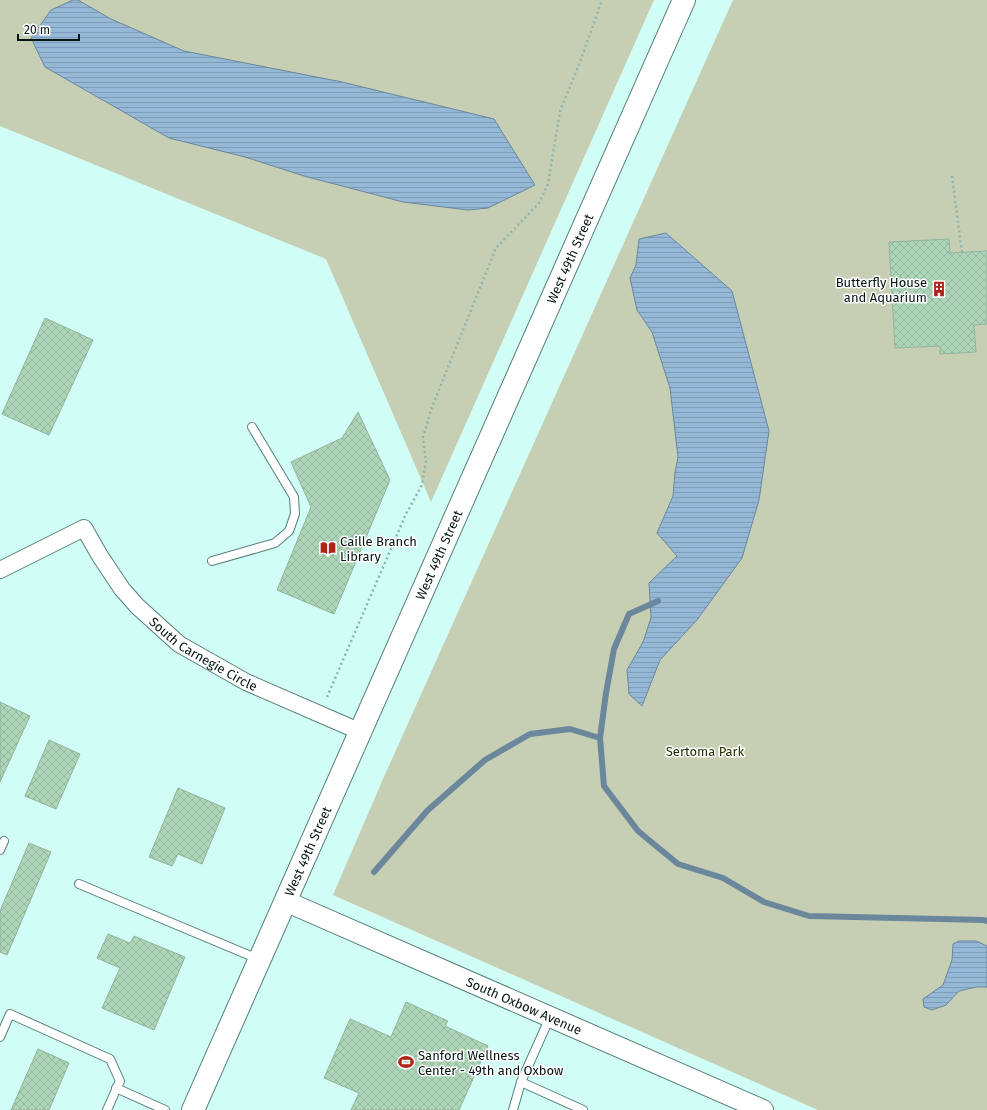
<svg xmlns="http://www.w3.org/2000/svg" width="987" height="1110" font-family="'Fira Sans',sans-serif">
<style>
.green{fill:#c6cfb4}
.water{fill:url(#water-rules);stroke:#6a879c}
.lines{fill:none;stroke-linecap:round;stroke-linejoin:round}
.stream{stroke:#6a879c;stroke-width:6}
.building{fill:url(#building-cross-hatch);stroke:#94b39c}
.service-casing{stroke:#567f79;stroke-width:10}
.minor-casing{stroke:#567f79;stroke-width:18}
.tertiary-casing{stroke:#567f79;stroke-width:22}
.secondary-casing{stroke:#567f79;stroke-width:24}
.path{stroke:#8fb3ad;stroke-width:2.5;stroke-dasharray:2 3;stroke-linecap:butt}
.service{stroke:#fff;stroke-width:8}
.minor{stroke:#fff;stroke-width:16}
.tertiary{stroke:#fff;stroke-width:20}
.secondary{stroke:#fff;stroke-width:22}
.labels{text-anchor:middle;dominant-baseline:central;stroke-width:3;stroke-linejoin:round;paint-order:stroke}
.street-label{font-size:13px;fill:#041412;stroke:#fff}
.poi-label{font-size:13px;fill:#041412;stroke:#fff;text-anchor:start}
.park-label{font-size:13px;fill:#263100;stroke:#fff}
</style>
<defs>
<pattern id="water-rules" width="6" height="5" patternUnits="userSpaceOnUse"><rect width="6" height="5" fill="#95b8d7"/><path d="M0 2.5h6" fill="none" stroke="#7f9db8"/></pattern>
<pattern id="building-cross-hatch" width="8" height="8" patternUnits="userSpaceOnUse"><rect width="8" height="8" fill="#add5b8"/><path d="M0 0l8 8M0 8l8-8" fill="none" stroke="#93b69d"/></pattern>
</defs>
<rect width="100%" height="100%" fill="#d0fdf5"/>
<g class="green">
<polygon points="0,0 654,0 431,502 326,259 0,126"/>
<polygon points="733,0 987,0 987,1110 818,1110 333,895 383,779"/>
</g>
<g class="water">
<polygon points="73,0 78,0 111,19 184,51 342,82 494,119 535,185 488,208 468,210 403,202 304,176 245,157 169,138 45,67 31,38 51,10"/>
<polygon points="666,233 732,291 769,431 759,500 742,558 697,620 660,660 642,706 629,694 627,670 643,642 651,618 649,583 677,556 657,533 673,496 675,472 678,457 670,388 652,332 637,310 630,278 636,265 639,239"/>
<polygon points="959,941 976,941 987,946 987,987 976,987 959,991 946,1005 932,1010 924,1007 923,999 943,985 952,960 953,944"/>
</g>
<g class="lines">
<g class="stream">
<polyline points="658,601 629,614 614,649 606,693 600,738 604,786 638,831 678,864 723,878 764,902 809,916 984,920 987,921"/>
<polyline points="374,872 428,810 485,760 530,734 570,729 600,738"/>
</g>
</g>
<g class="building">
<polygon points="949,239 950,253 987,251 987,324 974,325 976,352 940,354 940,346 895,348 889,242"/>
<polygon points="45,318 93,340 49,435 2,414"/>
<polygon points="358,412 390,480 334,614 277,590 311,507 291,462 342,438"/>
<polygon points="0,702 30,716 0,782"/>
<polygon points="49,740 80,754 56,809 25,796"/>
<polygon points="178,788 225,808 202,864 178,854 172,866 149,857"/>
<polygon points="29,843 51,852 7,955 0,952 0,911"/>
<polygon points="108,934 130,943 134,936 185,957 154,1030 102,1008 120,968 97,958"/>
<polygon points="406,1002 448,1021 445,1026 488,1046 459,1110 351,1110 359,1093 324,1078 350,1019 391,1037"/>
<polygon points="38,1049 69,1063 49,1110 11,1110"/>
</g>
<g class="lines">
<defs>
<g id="service">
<polyline points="212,561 275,543 289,531 295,514 294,497 252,427"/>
<polyline points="0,850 4,841"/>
<polyline points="79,884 258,959"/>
<polyline points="0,1037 10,1014 110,1059 120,1081 107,1110"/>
<polyline points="521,1082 583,1110"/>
<polyline points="116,1088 165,1110"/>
<polyline points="513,1110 521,1082 550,1017"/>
</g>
<g id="minor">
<path id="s1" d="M0,570l84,-42 16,28 22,33 15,17 42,38 67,38 115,50"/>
</g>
<g id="tertiary">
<path id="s2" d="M285,901l478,209"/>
</g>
<g id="secondary">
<path id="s3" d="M193,1110l491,-1110"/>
</g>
</defs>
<use href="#service" class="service-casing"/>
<use href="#minor" class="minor-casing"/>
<use href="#tertiary" class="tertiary-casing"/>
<use href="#secondary" class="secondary-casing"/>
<g class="path">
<polyline points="952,176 962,253"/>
<polyline points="327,697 406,514 422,485 426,461 423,437 432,407 496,248 539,203 548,184 560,111 580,62 602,0"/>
</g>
<use href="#service" class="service"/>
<use href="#minor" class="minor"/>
<use href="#tertiary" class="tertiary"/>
<use href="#secondary" class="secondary"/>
</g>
<defs>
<symbol id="building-bare" viewBox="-9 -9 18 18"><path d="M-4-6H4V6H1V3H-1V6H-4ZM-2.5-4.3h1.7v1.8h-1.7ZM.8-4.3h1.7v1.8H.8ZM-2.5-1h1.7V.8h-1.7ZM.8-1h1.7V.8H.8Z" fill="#b02116" stroke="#fff" stroke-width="2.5" paint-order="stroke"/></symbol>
<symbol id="library-bare" viewBox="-9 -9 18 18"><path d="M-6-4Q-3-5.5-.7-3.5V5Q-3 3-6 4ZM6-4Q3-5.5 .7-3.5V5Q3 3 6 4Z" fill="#b02116" stroke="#fff" stroke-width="2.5" paint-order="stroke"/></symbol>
<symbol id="stadium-bare" viewBox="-9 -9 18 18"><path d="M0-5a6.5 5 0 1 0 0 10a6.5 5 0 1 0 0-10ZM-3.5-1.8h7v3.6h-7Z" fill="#b02116" stroke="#fff" stroke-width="2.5" paint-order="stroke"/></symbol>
</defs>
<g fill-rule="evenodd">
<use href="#building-bare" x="928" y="278" width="22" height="22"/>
<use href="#library-bare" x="317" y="537" width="22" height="22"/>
<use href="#stadium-bare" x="395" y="1051" width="22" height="22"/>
</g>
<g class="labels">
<g class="street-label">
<text stroke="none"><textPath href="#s3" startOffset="931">West 49th Street</textPath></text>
<text stroke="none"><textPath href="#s3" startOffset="607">West 49th Street</textPath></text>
<text stroke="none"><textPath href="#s1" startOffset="271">South Carnegie Circle</textPath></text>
<text stroke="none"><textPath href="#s3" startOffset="283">West 49th Street</textPath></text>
<text stroke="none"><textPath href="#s2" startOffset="261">South Oxbow Avenue</textPath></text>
</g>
<g class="poi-label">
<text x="927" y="282" text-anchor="end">Butterfly House<tspan x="927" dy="15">and Aquarium</tspan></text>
<text x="340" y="541">Caille Branch<tspan x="340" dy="15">Library</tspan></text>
<text x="418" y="1055">Sanford Wellness<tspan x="418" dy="15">Center - 49th and Oxbow</tspan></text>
</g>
<g class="park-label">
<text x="705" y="751">Sertoma Park</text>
</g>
</g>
<path d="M18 34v6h61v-6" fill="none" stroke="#041412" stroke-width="2"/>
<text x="24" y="34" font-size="12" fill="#041412" stroke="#ffffff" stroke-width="3" paint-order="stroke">20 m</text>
</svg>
